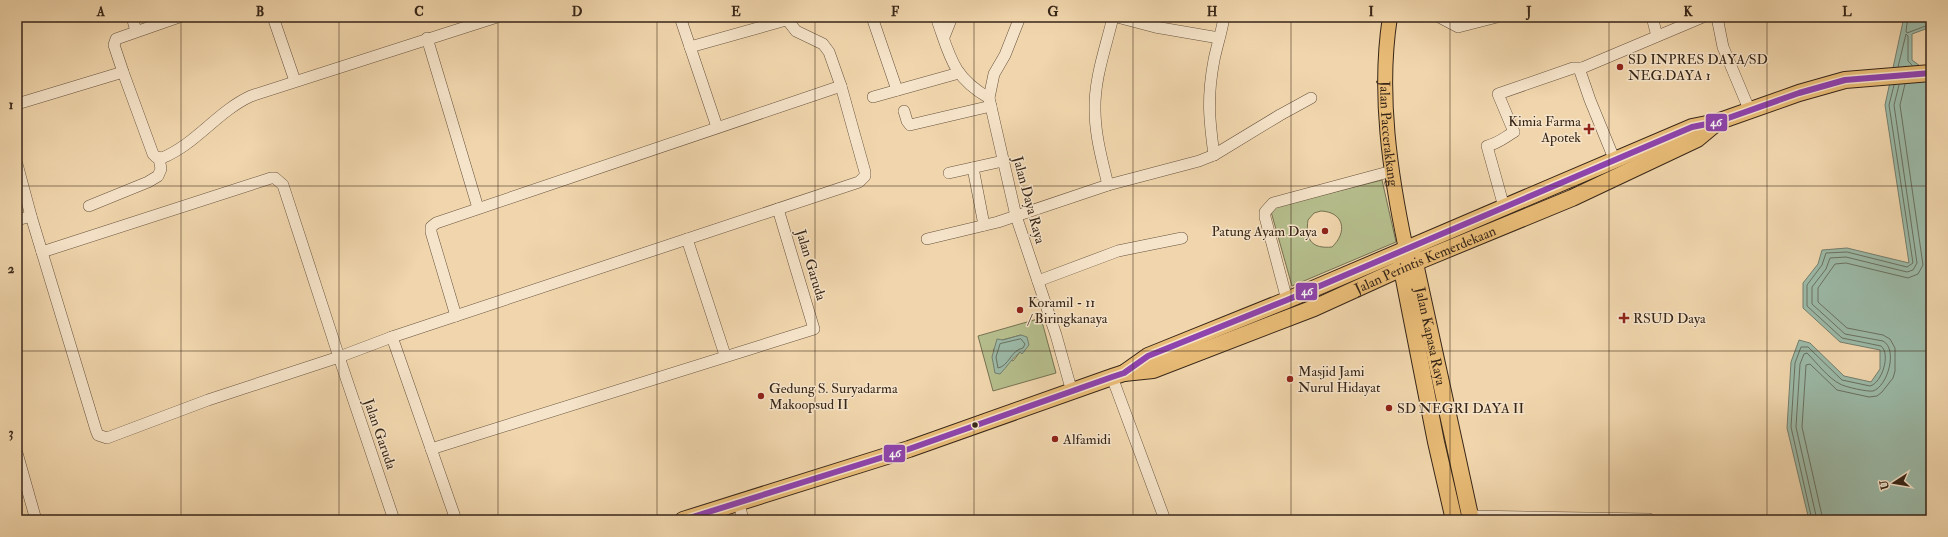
<svg xmlns="http://www.w3.org/2000/svg" width="1948" height="537" font-family="'IM FELL Double Pica',serif">
<style>
.green{fill:#b6be8d;stroke:#767252;fill-rule:evenodd}
.water{fill:#9bb9a7;stroke:#737e6e}
.lines{fill:none;stroke-linecap:round;stroke-linejoin:round}
.shore{stroke:#697060;stroke-width:1}
.minor-casing{stroke:#66523d;stroke-width:12}
.major-casing{stroke:#372618;stroke-width:16}
.highway-casing{stroke:#372618;stroke-width:18}
.minor{stroke:#f6e4ca;stroke-width:11}
.major{stroke:#e8bb76;stroke-width:14}
.highway{stroke:#e8bb76;stroke-width:16}
.bus-1-casing{stroke:#f6e4ca;stroke-width:9}
.bus-1{stroke:#8e44ad;stroke-width:6}
.grid{fill:none;stroke:#372618;stroke-width:1;stroke-opacity:0.55}
.poi-dot{fill:#8f2418;stroke:#f6e4ca;stroke-width:1.5}
.bus-dot{fill:#372618;stroke:#f6e4ca;stroke-width:1.5}
.labels{text-anchor:middle;dominant-baseline:central;stroke-width:3;stroke-linejoin:round;paint-order:stroke}
.poi-label{font-size:14px;fill:#372618;stroke:#f6e4ca;text-anchor:start}
.street-label{font-size:14px;fill:#372618;stroke:#f6e4ca}
.line-badge{stroke:#f6e4ca;stroke-width:1.5}
.badge-label{font-size:11px;text-anchor:middle;font-weight:bold;fill:#fff}
.neatline{fill:none;stroke:#372618;stroke-width:1.5}
.grid-label{font-size:13px;text-anchor:middle;font-weight:bold;fill:#372618}
</style>
<rect width="100%" height="100%" fill="#f1d6ad"/>
<filter id="stains"><feTurbulence type="fractalNoise" baseFrequency=".005" numOctaves="4"/><feColorMatrix values="0 0 0 0 .2 0 0 0 0 .09 0 0 0 0 .02 0 0 0 .5 -.17"/></filter>
<radialGradient id="worn" r=".72"><stop offset=".6" stop-color="#630" stop-opacity="0"/><stop offset="1" stop-color="#630" stop-opacity=".3"/></radialGradient>
<g class="green">
<path d="M1382,180l14,62 -104,44 -22,-78zM1321,211c23,1 27,21 11,36 -20,2 -27,-7 -24,-27l6,-7z"/>
<path d="M1041,318l15,55 -63,18 -15,-55zM1021,335l-1,17 -7,9 -20,-11 9,-10z"/>
</g>
<g class="water">
<polygon points="1904,17 1931,17 1931,27 1912,34 1912,60 1931,74 1931,520 1809,520 1787,428 1791,362 1799,340 1810,343 1844,376 1871,382 1880,369 1880,350 1840,342 1803,308 1803,283 1818,264 1822,250 1847,248 1909,263 1885,105"/>
<path d="M1021,335l6,2 2,8 -7,9 -2,-2c-8,6 -13,15 -20,22l-5,-1 -3,-16 5,-18 6,1z"/>
</g>
<g class="lines">
<g class="shore">
<polyline points="1908,17 1906,31 1907,33 1931,24"/>
<polyline points="1898,67 1906,34 1908,36 1908,61 1912,65"/>
<path d="M1021,339l4,5 -2,4c-12,2 -14,18 -25,20l-2,-11 4,-13z"/>
<path d="M1812,520l-21,-93 4,-64 6,-16h7l34,33 28,6c12,-3 21,-32 11,-40l-39,-8 -35,-32v-21l15,-20 4,-12 21,-1 60,15 6,-4 -24,-158 5,-20"/>
<path d="M1817,520l-21,-93 4,-63 4,-10 3,-1c10,10 21,25 33,31 5,3 28,8 33,7 15,-5 25,-42 10,-50l-38,-7 -33,-30v-17l14,-18 4,-11 16,-1 61,15 6,-2 4,-7 -23,-158 5,-20"/>
<polyline points="1823,520 1802,427 1806,365 1810,364 1837,390 1869,397 1877,396 1882,392 1893,378 1895,371 1895,348 1890,339 1883,335 1847,328 1818,302 1818,288 1835,264 1846,263 1908,278 1918,274 1923,265 1900,105 1905,84"/>
</g>
<defs>
<g id="minor">
<polyline points="132,17 136,31"/>
<polyline points="273,17 295,81"/>
<polyline points="680,17 717,127"/>
<polyline points="872,17 897,90"/>
<path d="M936,17c14,38 15,59 53,81"/>
<polyline points="1020,17 1005,55 994,74 989,98 1016,216 1056,335 1072,392"/>
<polyline points="1117,17 1155,27 1219,38"/>
<polyline points="1439,17 1458,27 1497,17"/>
<polyline points="1652,17 1657,36"/>
<polyline points="1717,17 1723,47 1749,109"/>
<polyline points="944,37 952,17"/>
<polyline points="427,38 478,208"/>
<polyline points="690,47 786,20"/>
<path d="M123,72l30,82 3,3 6,1c34,-14 56,-47 89,-62l246,-79"/>
<polyline points="873,97 959,73"/>
<polyline points="17,104 123,72 114,45 116,39 179,17"/>
<polyline points="904,111 907,121 910,125 991,106"/>
<path d="M1214,155c-5,-37 -7,-58 0,-95 3,-15 8,-29 10,-43"/>
<polyline points="1615,161 1590,100 1580,71 1582,68 1703,17"/>
<polyline points="17,164 31,216"/>
<polyline points="973,168 984,225"/>
<polyline points="949,173 1003,161"/>
<path d="M1108,185c-6,-25 -13,-50 -13,-75 -1,-31 11,-63 18,-93"/>
<polyline points="89,206 148,182 158,176 161,169 159,158"/>
<path d="M1504,207l-17,-61c12,-3 18,-9 27,-14l-16,-38 75,-26h9"/>
<polyline points="17,220 31,216 96,430 98,435 107,438 208,400 339,357 392,337 859,182 865,176 865,172 841,86 829,52 823,44 796,31 785,17"/>
<polyline points="687,239 725,355"/>
<polyline points="927,239 998,222 1108,185 1199,161 1214,155 1280,115 1311,98"/>
<polyline points="42,252 271,178 275,178 283,185 339,357 394,520"/>
<polyline points="1038,281 1118,251 1182,238"/>
<polyline points="1287,300 1265,217 1265,212 1273,203 1392,171"/>
<polyline points="456,316 431,232 431,227 436,223 841,86"/>
<polyline points="392,337 456,520"/>
<polyline points="1112,377 1165,520"/>
<polyline points="431,449 814,329 778,209"/>
<polyline points="17,453 36,520"/>
<polyline points="739,503 743,520"/>
<polyline points="1470,516 1649,519"/>
</g>
<g id="major">
<path id="s1" d="M1390,17c-12,76 0,157 16,232"/>
</g>
<g id="highway">
<path id="s2" d="M1413,254l58,266"/>
<polyline points="1400,259 1436,442 1454,520"/>
<path id="s3" d="M1124,373l29,-3 161,-62 88,-40 170,-70 125,-59 18,-15"/>
<polyline points="683,520 909,449 1112,377 1124,373 1148,356 1287,300 1692,127 1717,122 1799,93 1845,80 1931,73"/>
</g>
</defs>
<use href="#minor" class="minor-casing"/>
<use href="#major" class="major-casing"/>
<use href="#highway" class="highway-casing"/>
<use href="#minor" class="minor"/>
<use href="#major" class="major"/>
<use href="#highway" class="highway"/>
<defs>
<polyline id="bus-1" points="683,520 909,449 1112,377 1124,373 1148,356 1287,300 1692,127 1717,122 1799,93 1845,80 1931,73"/>
</defs>
<use href="#bus-1" class="bus-1-casing"/>
<use href="#bus-1" class="bus-1"/>
</g>
<path class="grid" d="M181,17v503M339,17v503M498,17v503M657,17v503M815,17v503M974,17v503M1133,17v503M1291,17v503M1450,17v503M1609,17v503M1767,17v503M17,186h1914M17,351h1914"/>
<g class="poi-dot">
<circle cx="1620" cy="67" r="4"/>
<path d="M1587 123h4v4h4v4h-4v4h-4v-4h-4v-4h4z"/>
<circle cx="1325" cy="231" r="4"/>
<circle cx="1020" cy="310" r="4"/>
<path d="M1622 312h4v4h4v4h-4v4h-4v-4h-4v-4h4z"/>
<circle cx="1290" cy="379" r="4"/>
<circle cx="761" cy="396" r="4"/>
<circle cx="1389" cy="408" r="4"/>
<circle cx="1055" cy="439" r="4"/>
</g>
<circle class="bus-dot" cx="975" cy="425" r="3.5"/>
<g class="labels">
<g class="poi-label">
<text x="1628" y="59">SD INPRES DAYA/SD<tspan x="1628" dy="16">NEG.DAYA 1</tspan></text>
<text x="1581" y="121" text-anchor="end">Kimia Farma<tspan x="1581" dy="16">Apotek</tspan></text>
<text x="1317" y="231" text-anchor="end">Patung Ayam Daya</text>
<text x="1028" y="302">Koramil - 11<tspan x="1028" dy="16">/ Biringkanaya</tspan></text>
<text x="1633" y="318">RSUD Daya</text>
<text x="1298" y="371">Masjid Jami<tspan x="1298" dy="16">Nurul Hidayat</tspan></text>
<text x="769" y="388">Gedung S. Suryadarma<tspan x="769" dy="16">Makoopsud II</tspan></text>
<text x="1397" y="408">SD NEGRI DAYA II</text>
<text x="1063" y="439">Alfamidi</text>
</g>
<g class="street-label">
<text stroke="none"><textPath href="#s1" startOffset="117">Jalan Paccerakkang</textPath></text>
<text transform="translate(1029 200) rotate(75)">Jalan Daya Raya</text>
<text stroke="none"><textPath href="#s3" startOffset="323">Jalan Perintis Kemerdekaan</textPath></text>
<text transform="translate(811 265) rotate(73)">Jalan Garuda</text>
<text stroke="none"><textPath href="#s2" startOffset="84">Jalan Kapasa Raya</textPath></text>
<text transform="translate(380 434) rotate(71)">Jalan Garuda</text>
</g>
</g>
<g class="line-badge">
<rect x="1705" y="113" width="23" height="19" rx="4" fill="#8e44ad"/>
<rect x="1295" y="282" width="23" height="19" rx="4" fill="#8e44ad"/>
<rect x="883" y="444" width="23" height="19" rx="4" fill="#8e44ad"/>
</g>
<g class="badge-label">
<text x="1716" y="126">46</text>
<text x="1307" y="295">46</text>
<text x="895" y="457">46</text>
</g>
<rect width="1948" height="537" fill="none" stroke="#f1d6ad" stroke-width="44"/>
<g transform="translate(1894 483) rotate(258)" stroke="#f6e4ca" stroke-width="3" paint-order="stroke">
<path d="M0-3L7 15L0 10L-7 15Z" fill="#372618"/>
<text y="-6" font-size="11" font-weight="bold" text-anchor="middle" fill="#372618">U</text>
</g>
<rect x="22" y="22" width="1904" height="493" class="neatline"/>
<g class="grid-label">
<text x="101" y="16">A</text>
<text x="260" y="16">B</text>
<text x="419" y="16">C</text>
<text x="577" y="16">D</text>
<text x="736" y="16">E</text>
<text x="895" y="16">F</text>
<text x="1053" y="16">G</text>
<text x="1212" y="16">H</text>
<text x="1371" y="16">I</text>
<text x="1529" y="16">J</text>
<text x="1688" y="16">K</text>
<text x="1847" y="16">L</text>
<text x="11" y="109">1</text>
<text x="11" y="273">2</text>
<text x="11" y="437">3</text>
</g>
<rect width="100%" height="100%" filter="url(#stains)"/>
<rect width="100%" height="100%" fill="url(#worn)"/>
</svg>
